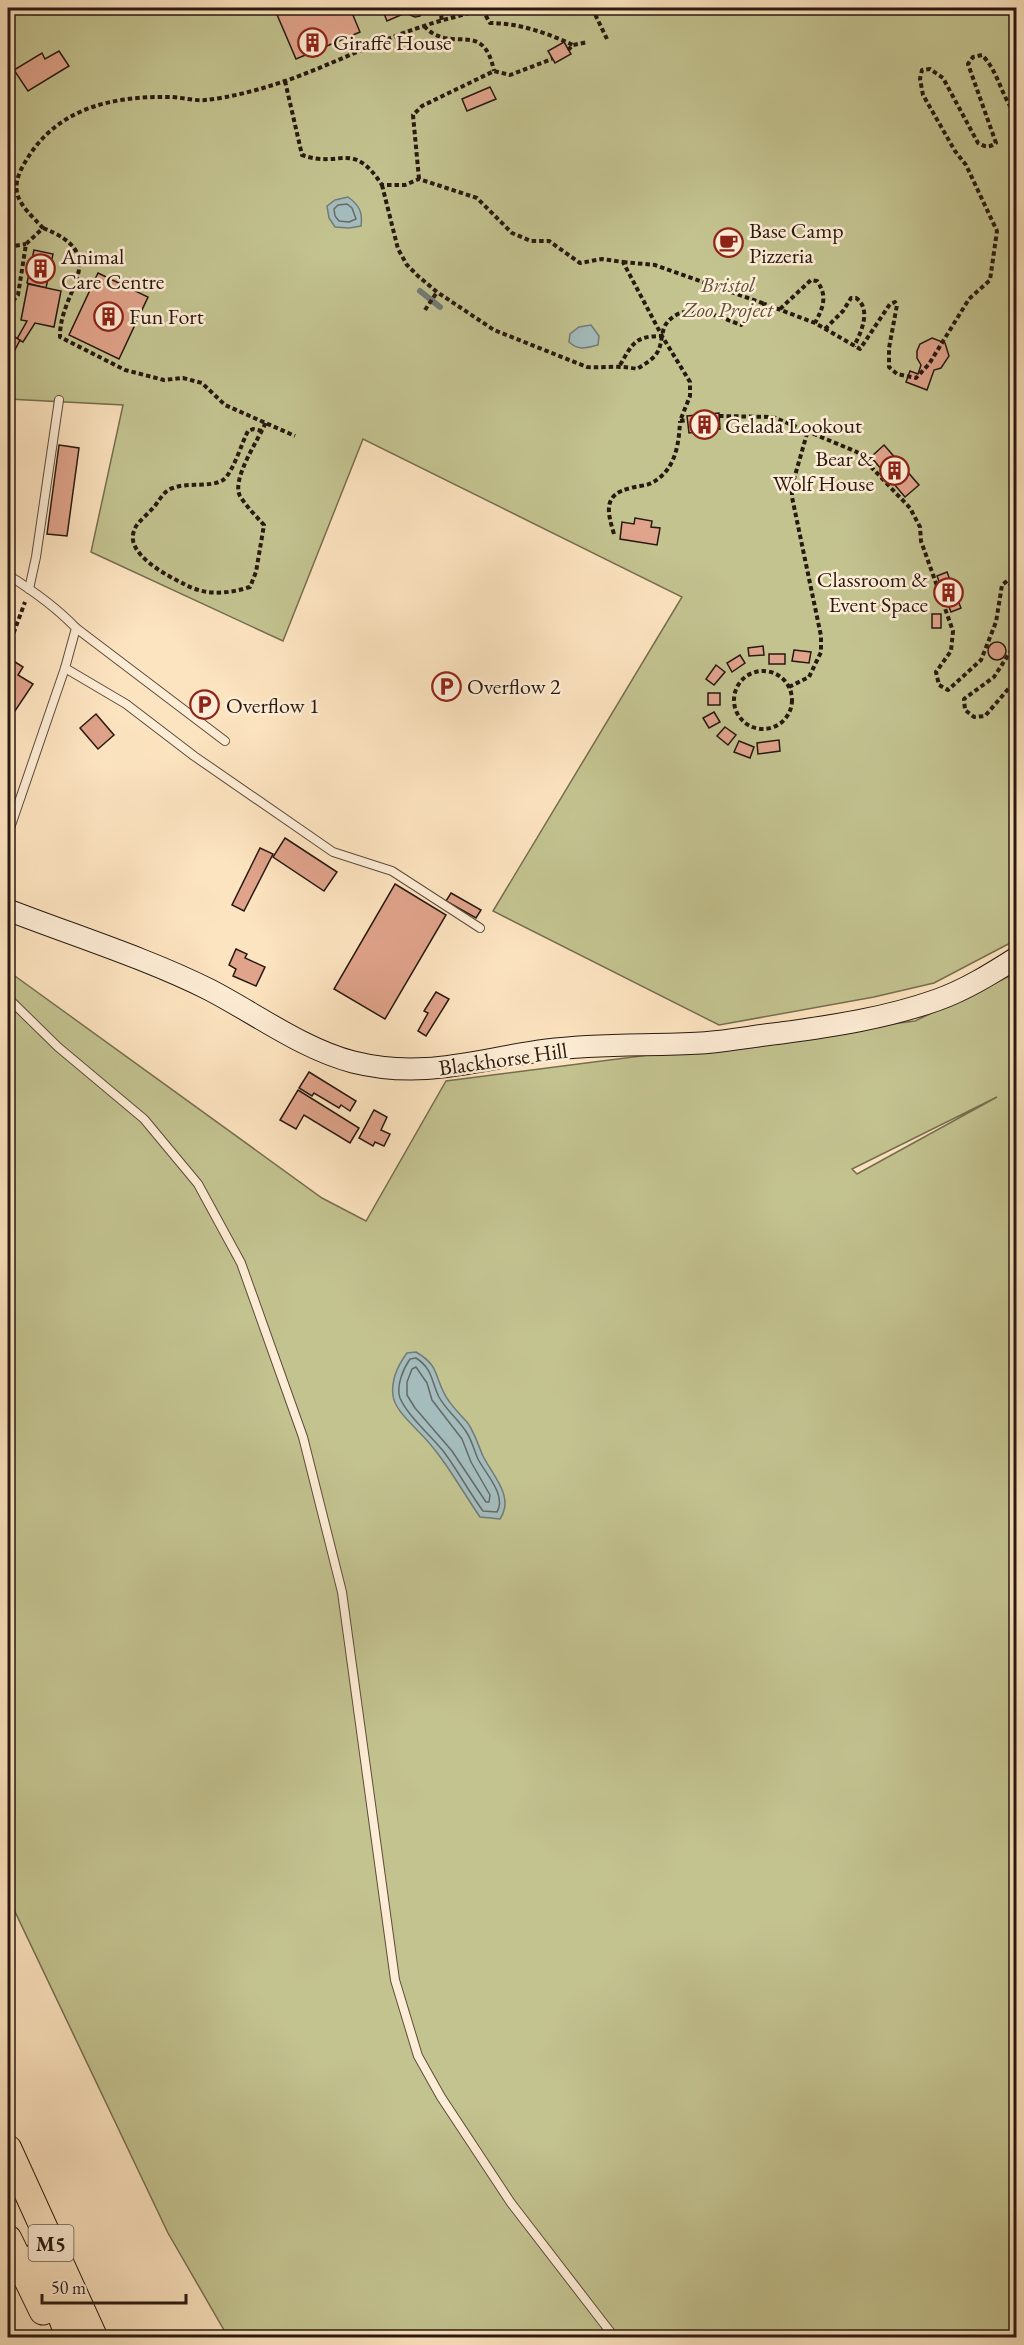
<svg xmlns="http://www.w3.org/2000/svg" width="1024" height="2345" font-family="'EB Garamond',serif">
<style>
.green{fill:#c3c390;stroke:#766e50;stroke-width:1.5;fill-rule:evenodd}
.water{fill:#a4bcbc;stroke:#727b77;stroke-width:1.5}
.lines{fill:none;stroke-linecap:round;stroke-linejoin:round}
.shore{stroke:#666a66;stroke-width:1.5}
.stream{stroke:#727b77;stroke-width:6}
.building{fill:#e0a38b;stroke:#281910;stroke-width:1.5}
.lane-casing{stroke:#5d4c3c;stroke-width:10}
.secondary-casing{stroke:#281910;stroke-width:23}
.highway-casing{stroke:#281910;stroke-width:29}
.path{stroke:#281910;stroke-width:4;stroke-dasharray:4.5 3;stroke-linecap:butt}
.lane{stroke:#feedd6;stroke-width:8}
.secondary{stroke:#feedd6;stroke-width:21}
.highway{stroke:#fde4c0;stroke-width:27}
.labels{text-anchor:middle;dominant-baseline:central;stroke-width:5;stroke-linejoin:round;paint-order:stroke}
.shield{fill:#feedd6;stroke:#68594b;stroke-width:1.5}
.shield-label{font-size:21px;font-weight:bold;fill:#281910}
.poi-label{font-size:22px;fill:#281910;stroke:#feedd6;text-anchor:start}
.park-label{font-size:22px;font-style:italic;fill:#5e543d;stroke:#feedd6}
.street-label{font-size:22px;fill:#281910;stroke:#feedd6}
</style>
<rect width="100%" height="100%" fill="#fde4c0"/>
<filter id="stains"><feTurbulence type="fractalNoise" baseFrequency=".00333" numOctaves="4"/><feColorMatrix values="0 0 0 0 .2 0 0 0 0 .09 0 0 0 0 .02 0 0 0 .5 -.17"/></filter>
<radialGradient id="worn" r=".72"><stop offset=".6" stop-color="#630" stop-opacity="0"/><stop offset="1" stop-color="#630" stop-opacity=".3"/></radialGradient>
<g class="green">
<polygon points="8,8 1016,8 1016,940 934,983 874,997 719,1025 493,911 682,597 363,439 283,641 91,552 123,405 8,399"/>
<path d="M8,971l314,227 44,23 80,-140 469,-60 101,-48v1364h-788l-60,-104 -160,-336zM997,1097l-140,77 -5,-5z"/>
</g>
<g class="water">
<path d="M348,197c11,8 15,15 13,29l-12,2 -14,-1 -6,-9 -2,-12 8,-6z"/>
<path d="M591,325l8,11 -1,9c-12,3 -19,6 -29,-3l1,-8 9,-7z"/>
<path d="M416,1352c22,13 18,21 28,41 5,11 15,20 23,29 8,11 11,23 16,34 10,20 32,41 17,63l-20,-2c-20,-29 -37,-62 -63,-87 -8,-9 -22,-21 -24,-34 -2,-15 5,-31 14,-43z"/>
</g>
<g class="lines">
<g class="shore">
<polygon points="347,204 352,208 356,219 349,222 339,221 335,216 334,209 338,205"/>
<path d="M416,1358c17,11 15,23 23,39 7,13 20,23 28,36 5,8 7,17 11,26 7,14 29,36 19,53l-14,-1c-14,-19 -25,-40 -39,-59 -12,-15 -37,-37 -44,-54 -4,-12 3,-29 10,-39z"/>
<polygon points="416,1367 427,1383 432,1400 462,1439 471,1462 490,1495 489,1502 486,1502 452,1451 415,1408 407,1395 407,1382 412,1369"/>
</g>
<polyline class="stream" points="420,291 440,307"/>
</g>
<g class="building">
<polygon points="282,8 350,8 360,32 296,59 275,10"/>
<polygon points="391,8 401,8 403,14 387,21 383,11"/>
<polygon points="410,8 421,8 423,11 420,16 415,17 410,15"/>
<polygon points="564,42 571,54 555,63 548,51"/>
<polygon points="59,51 69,66 28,91 14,70 42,53 45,59"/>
<polygon points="490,87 496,99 467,111 462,99"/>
<polygon points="34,250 53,254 46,288 27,283"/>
<polygon points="98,273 148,297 119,359 69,335"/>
<polygon points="28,284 61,291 54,327 35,323 23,342 17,339 27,321 21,320"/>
<polygon points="8,333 20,340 8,363"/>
<polygon points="932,338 945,343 949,356 941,368 934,370 927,390 906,382 910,371 918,374 921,365 917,358 917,351 920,344"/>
<polygon points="719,413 720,429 689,433 687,416"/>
<polygon points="59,445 79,448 67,536 47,534"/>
<polygon points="884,445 919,485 905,497 871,457"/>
<polygon points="635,518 652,521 651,527 660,528 657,545 620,539 622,522 634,524"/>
<polygon points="947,572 961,608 951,612 937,576"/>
<rect x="932" y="614" width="9" height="14"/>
<circle cx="997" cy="651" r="9"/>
<polygon points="763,646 764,655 749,656 748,648"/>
<polygon points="794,650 811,652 809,663 792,661"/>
<rect x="769" y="654" width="16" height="10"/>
<polygon points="740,655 745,663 732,672 727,663"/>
<polygon points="12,660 23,667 18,675 33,684 15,711 8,706 8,668"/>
<polygon points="716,665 725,672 714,685 706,679"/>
<rect x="708" y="693" width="12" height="12"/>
<polygon points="714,712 720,722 709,728 703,718"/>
<polygon points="96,714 114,735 98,749 80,728"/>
<polygon points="725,727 736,735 728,745 717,736"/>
<polygon points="779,740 780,751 758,754 757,743"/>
<polygon points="739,741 754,747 750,758 734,752"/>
<polygon points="285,838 337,872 324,891 273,857"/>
<polygon points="260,848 273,854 244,911 232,905"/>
<polygon points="395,884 446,915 385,1019 334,989"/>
<polygon points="451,893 481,910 476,918 446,901"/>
<polygon points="236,949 247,954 245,958 265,967 256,986 233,976 236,969 229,965"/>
<polygon points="436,992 449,999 426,1036 418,1031 428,1013 424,1011"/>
<polygon points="309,1072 356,1101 350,1111 341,1105 339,1108 314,1093 312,1096 299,1088"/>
<polygon points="298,1090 359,1128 350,1143 304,1115 296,1129 280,1120"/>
<polygon points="374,1110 387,1117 381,1130 390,1134 384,1146 375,1142 373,1146 359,1138"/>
</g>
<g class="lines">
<defs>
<g id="lane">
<path d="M8,575c24,15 48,32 68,53l-11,40 -57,166"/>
<polyline points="29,589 36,557 59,400"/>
<polyline points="76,628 225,741"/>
<polyline points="65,668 126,704 194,756 333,852 392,871 480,928"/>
<polyline points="8,998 58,1047 144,1119 198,1184 241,1263 303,1437 342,1592 395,1980 418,2056 441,2097 511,2203 615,2338"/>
</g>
<path id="secondary" d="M8,910c67,26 138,48 202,80 46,24 93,59 143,72 72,18 124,-3 194,-12 51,-7 103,-4 154,-7 27,-2 53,-7 80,-10 52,-7 105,-15 156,-33 28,-10 54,-26 79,-42"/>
<g id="highway">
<polyline points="8,2149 94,2338"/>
<polyline points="8,2239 43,2311"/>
<polyline points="38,2255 70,2338"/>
</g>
</defs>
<use href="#lane" class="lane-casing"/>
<use href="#secondary" class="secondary-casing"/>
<use href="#highway" class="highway-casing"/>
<g class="path">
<polyline points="440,8 442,21"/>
<polyline points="592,8 607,39"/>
<path d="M482,9l8,14c29,0 57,10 83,22"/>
<path d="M424,26c28,30 59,-9 70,45"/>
<polyline points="568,50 573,45 588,42"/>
<path d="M285,81l17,74c39,14 50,-16 80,30h23l14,-6 58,19 35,35 19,8h18l31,22 22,-4 21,3 39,74 28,46v14l-10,25 8,-1"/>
<polyline points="419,179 413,115 422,106 494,71 510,75 552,59"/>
<path d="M382,185l16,64 9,16 11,11 19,16 57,38 93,37c18,1 33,-2 50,2 9,-6 20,-11 23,-23 2,-7 2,-16 6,-22 18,-25 54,-7 75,1l24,-21 50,19 45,26 30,-45 5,-2 2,3 -8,43v19l8,7 19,4 13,-14 40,-65 21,-19 7,-49 -31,-66 -11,-14 -32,-56 -3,-16 2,-9 8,-1 13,9 35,65c7,4 11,5 18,0l-28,-79 5,-7 9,-2c17,17 19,42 34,59"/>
<path d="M43,228c71,28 16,62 17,109l65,33 39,10 19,-2 19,5 23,22 70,31"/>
<polyline points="8,247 26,244"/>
<polyline points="623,262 655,265 765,304"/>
<path d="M8,307l10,-12 8,-51 17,-16c-24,-25 -37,-36 -16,-69 31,-51 85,-63 142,-62 12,0 24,4 36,3 24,-2 57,-11 80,-19 47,-16 91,-40 139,-55 20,-7 41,-11 61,-18"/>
<path d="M780,309l31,-29 6,1c11,15 6,27 -2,42"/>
<polyline points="425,310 437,292"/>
<path d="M825,329l18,-18 8,-13h5c16,11 5,35 -2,48"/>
<polyline points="8,343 8,346"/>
<path d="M620,365c13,-22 15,-29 42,-29"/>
<polyline points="719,416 773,417 857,452 910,508 920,527 921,541 953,631 951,651 936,672 939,685 948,690 981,660 996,622 1002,585 1007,581 1014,587 1016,595"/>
<path d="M262,431l-9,-2 -5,2c-6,11 -15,42 -25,49 -13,8 -35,2 -50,8 -11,3 -14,15 -22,22 -6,7 -15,13 -17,21 -9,23 34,45 50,53 22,12 43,10 66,3l6,-15 8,-47c-8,-9 -18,-19 -24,-29 -9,-17 19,-57 26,-74"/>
<path d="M614,534c-7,-23 -11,-40 17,-46 6,-2 13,-2 18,-4 26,-11 30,-39 31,-63"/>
<polyline points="11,640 25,602"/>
<polyline points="1016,643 994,677 964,699 965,710 974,717 985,716 1016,680"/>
<circle cx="763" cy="700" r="29"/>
<polyline points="789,687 809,677 821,652 821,636 792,497 792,486 808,430"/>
</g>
<use href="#lane" class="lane"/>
<use href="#secondary" class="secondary"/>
<use href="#highway" class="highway"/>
</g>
<defs>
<symbol id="building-ring" viewBox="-11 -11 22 22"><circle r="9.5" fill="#feedd6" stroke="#8f2418" stroke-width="1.5"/><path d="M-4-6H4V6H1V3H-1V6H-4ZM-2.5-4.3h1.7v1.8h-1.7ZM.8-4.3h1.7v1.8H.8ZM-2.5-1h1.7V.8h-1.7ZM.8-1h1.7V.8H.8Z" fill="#8f2418"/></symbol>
<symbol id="cafe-ring" viewBox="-11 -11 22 22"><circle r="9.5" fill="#feedd6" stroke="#8f2418" stroke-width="1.5"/><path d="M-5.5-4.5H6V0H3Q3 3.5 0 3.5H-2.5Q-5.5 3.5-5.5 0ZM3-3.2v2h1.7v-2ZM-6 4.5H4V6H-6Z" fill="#8f2418"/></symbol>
<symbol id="parking-ring" viewBox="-11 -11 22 22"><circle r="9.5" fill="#feedd6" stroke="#8f2418" stroke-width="1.5"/><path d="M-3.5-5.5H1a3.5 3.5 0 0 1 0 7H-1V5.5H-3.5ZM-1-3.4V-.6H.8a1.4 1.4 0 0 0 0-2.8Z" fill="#8f2418"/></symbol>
</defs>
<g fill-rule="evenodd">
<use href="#building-ring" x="296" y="26" width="33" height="33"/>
<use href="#cafe-ring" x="712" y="226" width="33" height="33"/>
<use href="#building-ring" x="24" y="252" width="33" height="33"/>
<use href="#building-ring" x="92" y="300" width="33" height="33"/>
<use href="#building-ring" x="688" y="408" width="33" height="33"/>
<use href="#building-ring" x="878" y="454" width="33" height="33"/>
<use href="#building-ring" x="932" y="576" width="33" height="33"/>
<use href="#parking-ring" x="430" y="670" width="33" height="33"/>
<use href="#parking-ring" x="188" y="688" width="33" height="33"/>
</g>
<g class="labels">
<rect class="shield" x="28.5" y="2225" width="45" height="36" rx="4.5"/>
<g class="shield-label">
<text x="51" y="2243">M5</text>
</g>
<g class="poi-label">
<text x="333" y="42">Giraffe House</text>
<text x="749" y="230">Base Camp<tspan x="749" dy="25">Pizzeria</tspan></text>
<text x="61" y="256">Animal<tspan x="61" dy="25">Care Centre</tspan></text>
<text x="129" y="316">Fun Fort</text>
<text x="725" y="425">Gelada Lookout</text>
<text x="874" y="458" text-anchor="end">Bear &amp;<tspan x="874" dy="25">Wolf House</tspan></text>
<text x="928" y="579" text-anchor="end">Classroom &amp;<tspan x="928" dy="25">Event Space</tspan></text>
<text x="467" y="686">Overflow 2</text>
<text x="226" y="705">Overflow 1</text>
</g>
<g class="park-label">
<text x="728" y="284">Bristol<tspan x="728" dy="25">Zoo Project</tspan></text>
</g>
<g class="street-label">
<text transform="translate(503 1059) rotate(-8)">Blackhorse Hill</text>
</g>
</g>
<rect width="1024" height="2345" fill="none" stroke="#fde4c0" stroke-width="30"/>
<rect x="9" y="9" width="1006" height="2327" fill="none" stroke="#281910" stroke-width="3"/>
<rect x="15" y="15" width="994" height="2315" fill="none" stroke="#281910" stroke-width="1.5"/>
<path d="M42 2294v9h144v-9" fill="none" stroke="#281910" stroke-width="3"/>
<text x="51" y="2294" font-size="18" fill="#281910" stroke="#feedd6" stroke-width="4.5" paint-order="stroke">50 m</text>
<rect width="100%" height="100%" filter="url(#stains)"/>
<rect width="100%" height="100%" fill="url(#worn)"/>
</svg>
